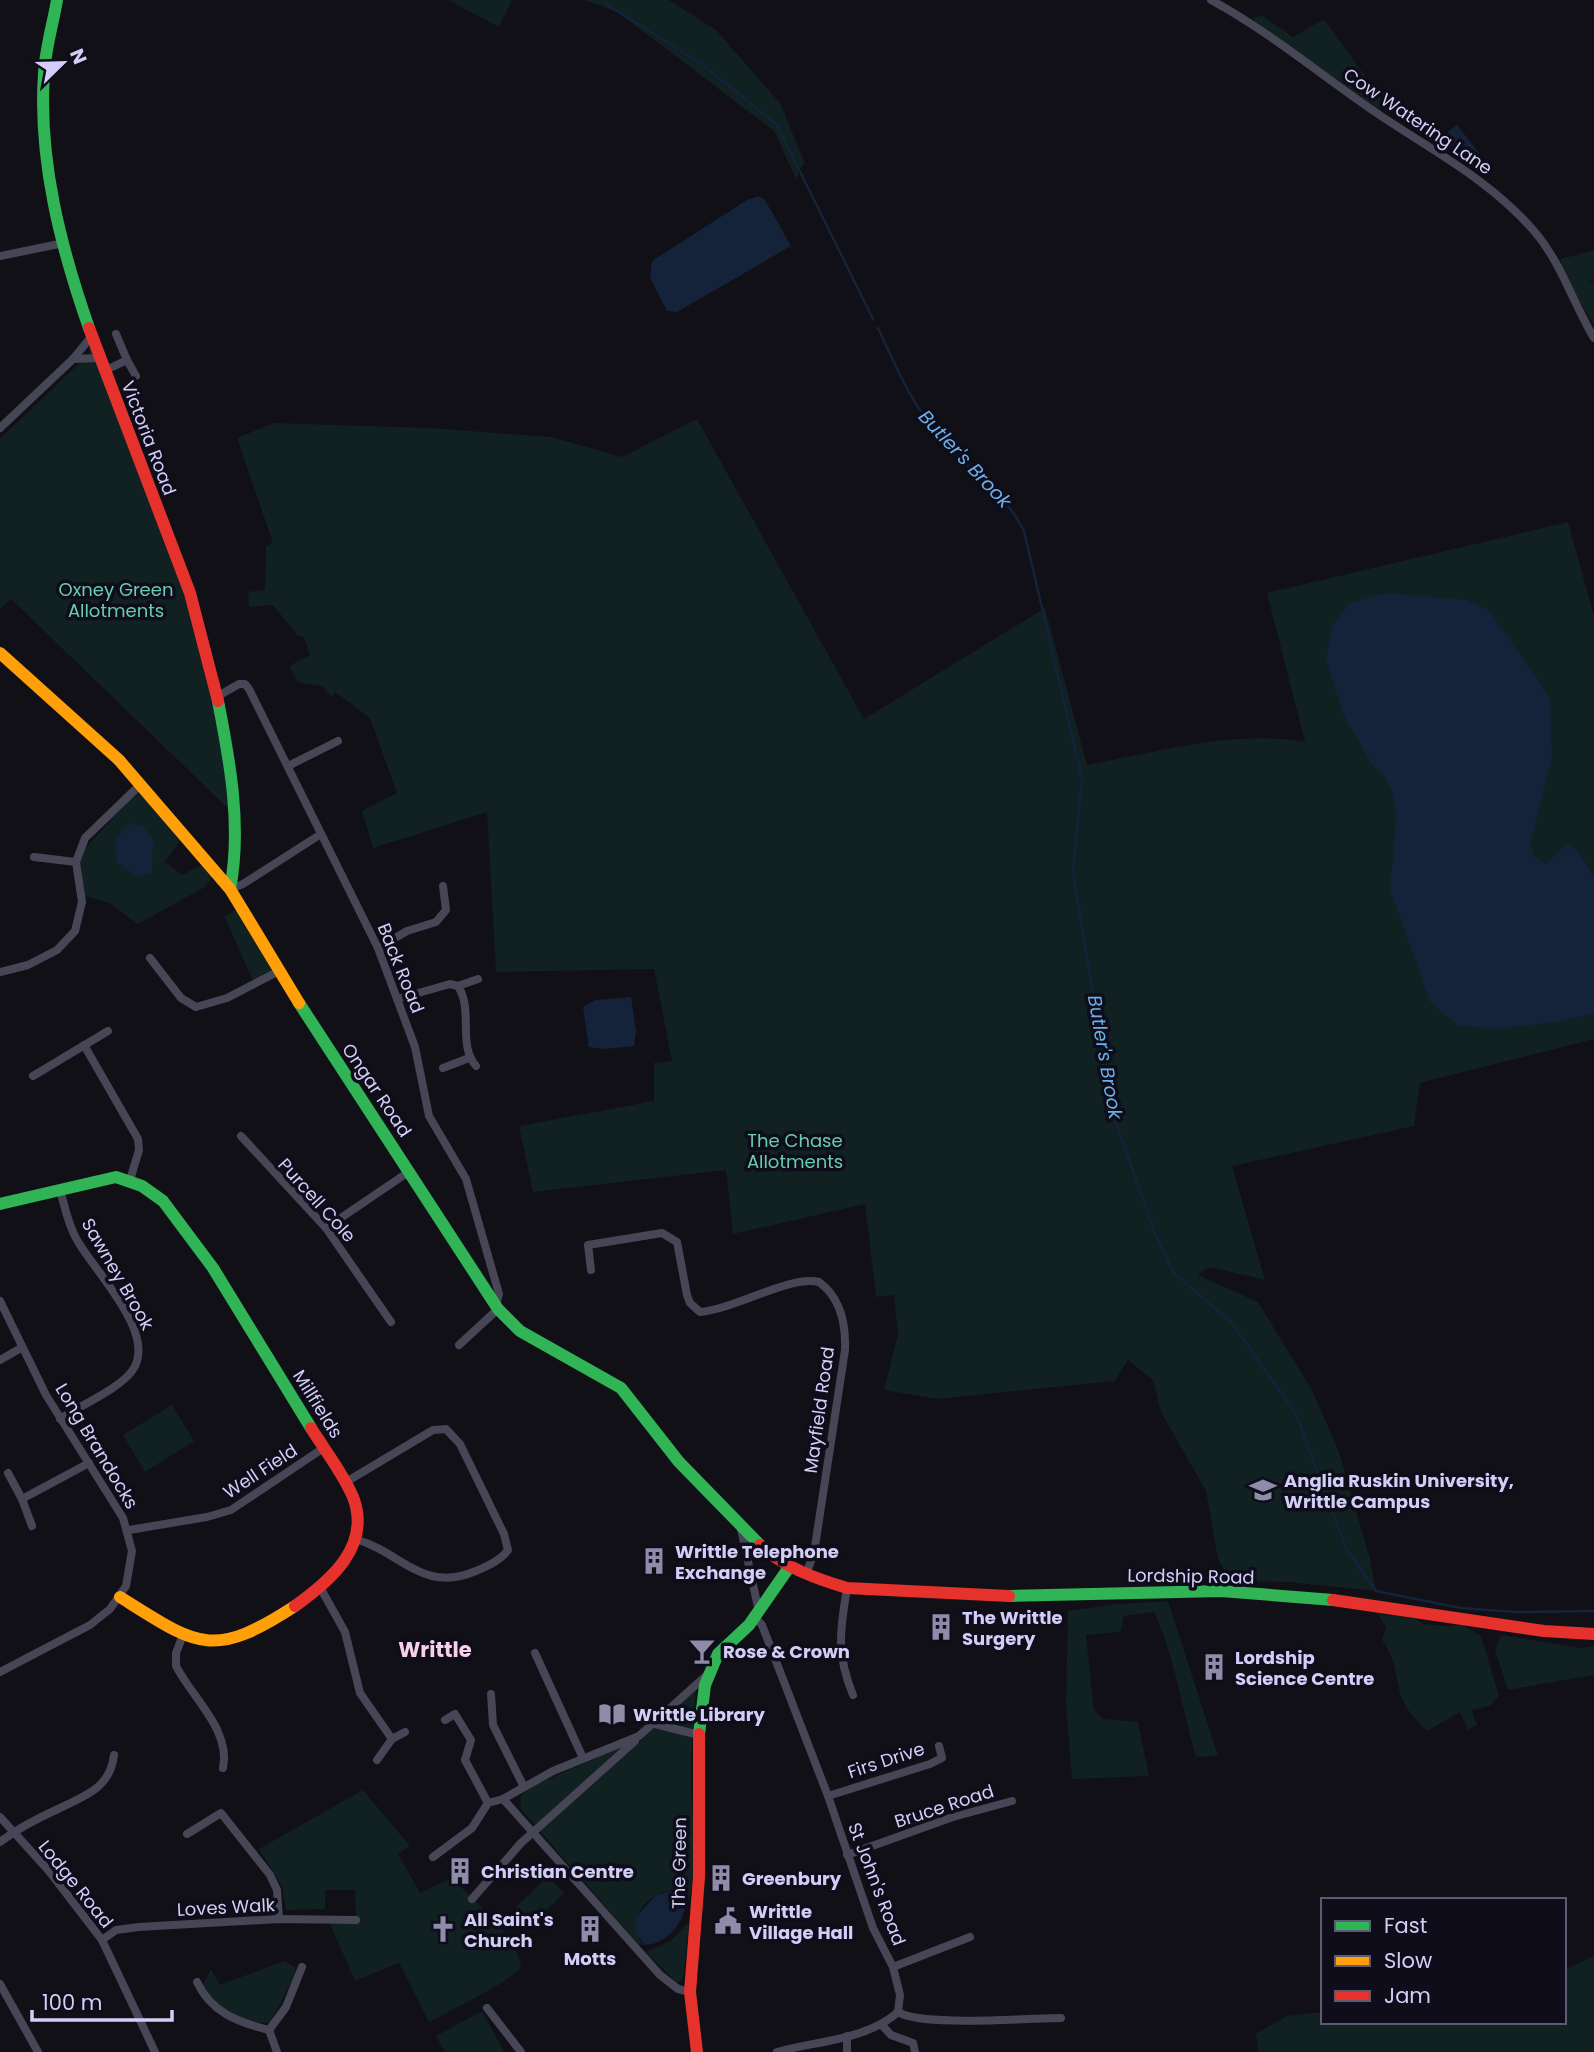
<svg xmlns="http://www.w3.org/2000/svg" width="1594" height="2052" font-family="Poppins,sans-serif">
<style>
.green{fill:#112021}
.water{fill:#14233a}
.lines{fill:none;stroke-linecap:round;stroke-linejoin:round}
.stream{stroke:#14233a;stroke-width:2.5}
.street{stroke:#474657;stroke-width:8}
.fast{stroke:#30b455;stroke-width:12}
.slow{stroke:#ff9f0a;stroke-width:12}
.jam{stroke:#e5322d;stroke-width:12}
.labels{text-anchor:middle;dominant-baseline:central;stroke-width:7;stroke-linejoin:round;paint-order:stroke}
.street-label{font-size:18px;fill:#d2cef8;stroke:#0f0d1a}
.park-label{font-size:18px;fill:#65cdb1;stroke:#0f0d1a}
.poi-label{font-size:18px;font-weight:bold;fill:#d2cef8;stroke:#0f0d1a;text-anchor:start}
.water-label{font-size:19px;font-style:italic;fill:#6ab0ea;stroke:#0f0d1a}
.quarter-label{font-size:21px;font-weight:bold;fill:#f8d0ea;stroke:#0f0d1a}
</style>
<rect width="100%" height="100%" fill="#111017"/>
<g class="green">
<polygon points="448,0 512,0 499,27"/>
<polygon points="585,0 669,0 716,30 780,103 805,163 799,170 797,181 774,131 619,13"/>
<polygon points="1263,16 1293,37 1324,19 1380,97 1383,108 1380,110 1256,23 1253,17"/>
<polygon points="1594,250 1594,279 1588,282 1594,281 1594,325 1560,268 1561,259"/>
<polygon points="91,337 204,638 233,813 11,599 0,609 0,439 89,354"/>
<path d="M697,419l167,300 181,-111 42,157c70,-13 146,-36 218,-23l-38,-149 301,-71 26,94v423l-174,44 -6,43 -182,40 33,114 -55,-13 -12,8 60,27 54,88 27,62 31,107 6,32 -87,-9 -58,-1 -13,-22 -12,-68 -45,-79 -8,-32 -25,-20 -13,21 -177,18 -54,-9 14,-56 -4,-39 -18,2 -11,-93 -132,30 -7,-64 -193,22 -14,-66 135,-25v-38l18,-2 -18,-92 -158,3 -9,-160 -114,36 -11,-37 35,-18 -27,-75 -35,-26 -3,5 -10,-11 -24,-4 -9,-16 21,-11 -6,-18 -6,-1 -25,-31 -24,2 -1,-15 17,-2 1,-44 7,-3 -36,-105 37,-15 156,5 121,9 71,20z"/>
<polygon points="141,787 182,838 165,862 182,875 203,864 213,876 205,887 138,924 109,903 81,895 80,854"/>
<polygon points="242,907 279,971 254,983 224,916"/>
<polygon points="172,1405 194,1441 145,1472 123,1435"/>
<path d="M1168,1601l50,155 -22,1c-14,-48 -21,-99 -42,-145l-30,4 -4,16 -34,3 8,75 9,9 35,3 11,54 -77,3 -6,-74 2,-94 50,-7z"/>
<path d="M1378,1614l36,4 9,6 24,2 15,-2 19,12 18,60 -9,10 -19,4 6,15 -9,5 -8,-18 -33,19c-11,-11 -23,-23 -27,-38 -5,-20 -5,-36 -18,-53l4,-12z"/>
<polygon points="1501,1635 1581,1648 1594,1646 1594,1675 1508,1690 1495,1650"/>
<path d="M696,1689c-2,27 -5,55 -5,82 -1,42 11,105 -7,141l2,-10 -4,-10c-28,-10 -62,29 -38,53l-6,-1 -117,-135 -1,-11 6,-9 95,-42 6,7z"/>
<path d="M363,1790l47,56 -12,8 22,39 31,-15c21,19 70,63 70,91 -29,22 -60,36 -92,53l-30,-59 -44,18 -25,-57 26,-1 -1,-33h-30v19l-39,1 -4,-24 -23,-37z"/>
<polygon points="548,1876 564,1893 531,1925 515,1908"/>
<polygon points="689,1922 684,1974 681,1981 676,1982 646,1952 671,1941"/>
<polygon points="1594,1956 1594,2052 1258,2052 1256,2034 1287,2016 1323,2012 1323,2022 1564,2022 1564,1970"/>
<path d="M284,1961l11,6 1,7 -26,48c-24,6 -57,-17 -67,-38l8,-15 9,16z"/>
<polygon points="482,2011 504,2052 445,2052 436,2036"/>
</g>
<g class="water">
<polygon points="1457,125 1479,153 1477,158 1468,159 1451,147 1448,132"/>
<polygon points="758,196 765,200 791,246 677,312 667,311 650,277 652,261 747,200"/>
<polygon points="1386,593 1465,600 1489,610 1550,698 1552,756 1530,844 1535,857 1546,864 1568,843 1577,850 1594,878 1594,1013 1558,1022 1493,1029 1457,1025 1430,1002 1390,889 1396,818 1393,795 1385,777 1371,763 1343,714 1326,660 1332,626 1349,603"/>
<polygon points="129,823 144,827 153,841 152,873 138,877 117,862 115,840"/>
<polygon points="631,997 636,1031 634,1046 605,1049 589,1047 583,1007 596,1000"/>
<path d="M675,1890l7,2 4,7c0,22 -19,45 -41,46l-10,-13 1,-15 20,-22z"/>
</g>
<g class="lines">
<g class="stream">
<polyline points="604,0 609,6 702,64 777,125 873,319"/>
<path d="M878,328c18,39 35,79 64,112 29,33 61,50 82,91l58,248 -9,93 39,239 44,125 17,36 58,50 65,92 50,134 30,43 85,17 55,4 78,-1"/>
</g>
<g class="street">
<path d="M1211,0c59,32 111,76 167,114 55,37 112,66 156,117 27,31 39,72 60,107"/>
<polyline points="0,256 64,243"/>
<polyline points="73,359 99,358"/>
<polyline points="127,360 136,376"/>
<polyline points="104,371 127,360 116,334"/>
<polyline points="0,428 73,359 91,337"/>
<polyline points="218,696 239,684 245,684 249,689 378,948 415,1047 429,1116 466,1179 499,1294 496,1305"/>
<polyline points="288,766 338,741"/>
<polyline points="34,857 76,862 85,838 141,784"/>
<polyline points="230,889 243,884 321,834"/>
<polyline points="378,948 407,931 436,922 446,910 443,886"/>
<polyline points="150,958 181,998 196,1007 227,998 279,971"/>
<polyline points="0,972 28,965 57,950 75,931 82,902 76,862"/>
<polyline points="458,986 478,979"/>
<path d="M397,999l53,-15 8,2c16,25 -1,58 18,80"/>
<polyline points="84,1045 138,1139 139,1150 130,1180"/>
<polyline points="443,1068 469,1058"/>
<polyline points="33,1076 108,1031"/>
<polyline points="241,1136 326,1228 391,1322"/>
<polyline points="326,1228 410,1171"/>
<path d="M591,1270l-3,-25 74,-12 15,9 10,53 3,8 10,9c35,-3 90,-37 119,-30 22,16 27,42 26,68l-31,203 -8,21"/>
<polyline points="0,1301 46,1395 123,1518 132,1551 126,1586 110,1609 90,1625 0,1672"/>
<polyline points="459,1345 498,1309"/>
<polyline points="0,1360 21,1348"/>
<path d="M60,1419c19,-13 59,-30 72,-48 27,-36 -37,-99 -55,-131 -9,-15 -12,-33 -17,-50"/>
<polyline points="8,1473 22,1499"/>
<path d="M346,1482l87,-52 13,-1 14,15 44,90 4,16c-7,10 -20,16 -32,21 -54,23 -74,-19 -121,-32"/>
<polyline points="32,1526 22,1499 89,1463"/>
<polyline points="741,1529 759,1612"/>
<polyline points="129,1530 207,1517 231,1510 325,1447"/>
<path d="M847,1588c-7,42 -11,66 6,107"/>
<polyline points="321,1589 345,1632 360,1693 392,1739 377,1760"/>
<polyline points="755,1617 762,1625 828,1796 873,1928 893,1967 900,1995 898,2012"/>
<path d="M183,1635l-7,18v13c17,33 55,64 47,102"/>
<polyline points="535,1653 583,1758"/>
<polyline points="491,1694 493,1725 523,1785"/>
<polyline points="445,1720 455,1714 471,1740 465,1760 488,1803 503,1799 553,1771 639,1736 708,1674"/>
<polyline points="655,1724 699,1735"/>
<polyline points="392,1739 405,1732"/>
<polyline points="828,1796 930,1764 942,1758 939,1746"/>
<polyline points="503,1799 660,1975 678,1989 690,1992"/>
<polyline points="0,1817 49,1871 102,1940 155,2052"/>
<polyline points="187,1834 221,1813 270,1875 277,1890 279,1919"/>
<path d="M0,1842c17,-13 38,-24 58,-33 26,-13 52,-20 56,-54"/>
<polyline points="847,1855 953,1817 1012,1801"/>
<polyline points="433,1857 472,1828 488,1803"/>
<polyline points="472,1899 521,1843 635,1741"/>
<polyline points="102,1940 116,1930 139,1927 279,1919 356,1920"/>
<polyline points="893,1967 970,1937"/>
<path d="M197,1982c14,30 40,40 72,48l17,-23 16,-40"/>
<polyline points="0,1984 38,2052"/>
<polyline points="487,2008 521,2052"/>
<path d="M898,2012c24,15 129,6 163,6"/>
<polyline points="881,2024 891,2035 913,2043 915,2052"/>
<polyline points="269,2030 277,2052"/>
<path d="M777,2052c39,-11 90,-12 121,-40"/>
<polyline points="847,2052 847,2036"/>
</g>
<g class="fast">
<path d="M57,0c-4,24 -12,50 -13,74 -6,86 17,174 45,254"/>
<path d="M218,701c12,61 24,126 12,188"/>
<polyline points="299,1003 498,1309 520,1331 621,1388 679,1462 760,1545"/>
<polyline points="0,1204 116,1177 142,1186 163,1201 213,1268 311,1428"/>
<polyline points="1009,1596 1221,1591 1333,1600"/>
<polyline points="699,1734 705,1685 718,1654 749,1625 790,1566"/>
</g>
<g class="slow">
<polyline points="0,653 119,760 230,889 299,1003"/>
<path d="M120,1597c78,49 92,63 175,9"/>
</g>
<g class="jam">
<polyline points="89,328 190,593 218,701"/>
<path d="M760,1545c23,22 57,34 87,43l162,8"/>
<polyline points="1333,1600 1544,1631 1594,1634"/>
<path d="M295,1606c35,-25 77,-60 58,-109 -10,-24 -29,-48 -42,-69"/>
<polyline points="697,2052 690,1992 699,1877 699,1734"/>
</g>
</g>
<defs>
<symbol id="university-bare" viewBox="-9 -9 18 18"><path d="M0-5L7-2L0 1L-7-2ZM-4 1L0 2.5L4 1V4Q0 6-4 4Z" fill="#8e8ca9" stroke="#0f0d1a" stroke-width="2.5" paint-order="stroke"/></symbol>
<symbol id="building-bare" viewBox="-9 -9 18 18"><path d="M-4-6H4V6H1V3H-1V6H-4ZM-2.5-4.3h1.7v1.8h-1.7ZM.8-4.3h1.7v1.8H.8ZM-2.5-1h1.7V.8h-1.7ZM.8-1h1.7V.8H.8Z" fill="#8e8ca9" stroke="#0f0d1a" stroke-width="2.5" paint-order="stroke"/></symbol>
<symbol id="bar-bare" viewBox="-9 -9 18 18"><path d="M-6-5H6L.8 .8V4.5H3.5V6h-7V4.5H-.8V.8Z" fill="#8e8ca9" stroke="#0f0d1a" stroke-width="2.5" paint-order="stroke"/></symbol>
<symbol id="library-bare" viewBox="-9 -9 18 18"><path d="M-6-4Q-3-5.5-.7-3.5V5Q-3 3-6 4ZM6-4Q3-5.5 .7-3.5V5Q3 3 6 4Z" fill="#8e8ca9" stroke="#0f0d1a" stroke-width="2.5" paint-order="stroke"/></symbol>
<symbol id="civic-bare" viewBox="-9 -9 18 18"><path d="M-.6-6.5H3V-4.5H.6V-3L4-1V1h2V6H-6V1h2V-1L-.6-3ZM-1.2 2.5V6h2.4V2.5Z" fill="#8e8ca9" stroke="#0f0d1a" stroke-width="2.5" paint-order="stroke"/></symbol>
<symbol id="church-bare" viewBox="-9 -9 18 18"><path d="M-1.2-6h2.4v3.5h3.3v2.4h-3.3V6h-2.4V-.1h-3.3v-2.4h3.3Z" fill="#8e8ca9" stroke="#0f0d1a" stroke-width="2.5" paint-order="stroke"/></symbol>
</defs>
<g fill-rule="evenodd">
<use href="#university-bare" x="1244" y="1471" width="38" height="38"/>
<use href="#building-bare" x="635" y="1542" width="38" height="38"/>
<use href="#building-bare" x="922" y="1608" width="38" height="38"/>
<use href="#bar-bare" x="683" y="1632" width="38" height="38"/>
<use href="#building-bare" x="1195" y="1648" width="38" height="38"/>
<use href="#library-bare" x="593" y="1695" width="38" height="38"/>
<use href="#building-bare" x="441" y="1852" width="38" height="38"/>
<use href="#building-bare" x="702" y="1859" width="38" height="38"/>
<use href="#civic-bare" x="709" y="1902" width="38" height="38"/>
<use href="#church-bare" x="424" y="1910" width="38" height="38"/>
<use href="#building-bare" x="571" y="1910" width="38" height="38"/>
</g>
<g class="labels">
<g class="street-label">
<text transform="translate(1418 121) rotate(34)">Cow Watering Lane</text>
<text transform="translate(149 438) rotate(69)">Victoria Road</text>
<text transform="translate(401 968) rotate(68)">Back Road</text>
<text transform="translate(377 1090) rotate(56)">Ongar Road</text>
<text transform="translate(317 1200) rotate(48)">Purcell Cole</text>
<text transform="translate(118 1274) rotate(60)">Sawney Brook</text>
<text transform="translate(318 1404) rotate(58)">Millfields</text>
<text transform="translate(819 1410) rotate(-82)">Mayfield Road</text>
<text transform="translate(97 1446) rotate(59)">Long Brandocks</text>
<text transform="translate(260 1471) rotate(-33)">Well Field</text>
<text transform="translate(1191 1576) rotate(1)">Lordship Road</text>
<text transform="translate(886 1760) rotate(-18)">Firs Drive</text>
<text transform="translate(944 1806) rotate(-18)">Bruce Road</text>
<text transform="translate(679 1863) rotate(-89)">The Green</text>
<text transform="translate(76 1884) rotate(51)">Lodge Road</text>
<text transform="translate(877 1884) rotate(69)">St John's Road</text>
<text transform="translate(226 1907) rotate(-3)">Loves Walk</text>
</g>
<g class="park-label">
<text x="116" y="589">Oxney Green<tspan x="116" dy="21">Allotments</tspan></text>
<text x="795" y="1140">The Chase<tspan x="795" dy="21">Allotments</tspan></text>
</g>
<g class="poi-label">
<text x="1284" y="1480">Anglia Ruskin University,<tspan x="1284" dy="21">Writtle Campus</tspan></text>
<text x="675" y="1551">Writtle Telephone<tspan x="675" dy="21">Exchange</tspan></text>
<text x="962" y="1617">The Writtle<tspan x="962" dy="21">Surgery</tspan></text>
<text x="723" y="1651">Rose &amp; Crown</text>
<text x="1235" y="1657">Lordship<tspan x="1235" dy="21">Science Centre</tspan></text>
<text x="633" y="1714">Writtle Library</text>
<text x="481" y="1871">Christian Centre</text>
<text x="742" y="1878">Greenbury</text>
<text x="749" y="1911">Writtle<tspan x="749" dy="21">Village Hall</tspan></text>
<text x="464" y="1919">All Saint's<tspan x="464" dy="21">Church</tspan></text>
<text x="590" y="1958" text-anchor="middle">Motts</text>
</g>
<g class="water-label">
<text transform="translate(965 459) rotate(47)">Butler's Brook</text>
<text transform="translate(1105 1057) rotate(80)">Butler's Brook</text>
</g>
<g class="quarter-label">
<text x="435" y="1649">Writtle</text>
</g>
</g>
<rect x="1321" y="1898" width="245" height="126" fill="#0f0d1a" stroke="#5d5a73" stroke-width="2"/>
<rect x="1335" y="1921" width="35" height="10" fill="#30b455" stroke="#5d5a73" stroke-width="2"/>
<text x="1384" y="1933" font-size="21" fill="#d2cef8">Fast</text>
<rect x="1335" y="1956" width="35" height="10" fill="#ff9f0a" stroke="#5d5a73" stroke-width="2"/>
<text x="1384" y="1968" font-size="21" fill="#d2cef8">Slow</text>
<rect x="1335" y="1991" width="35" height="10" fill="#e5322d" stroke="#5d5a73" stroke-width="2"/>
<text x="1384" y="2003" font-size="21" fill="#d2cef8">Jam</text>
<g transform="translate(63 63) rotate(67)" stroke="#0f0d1a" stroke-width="5" paint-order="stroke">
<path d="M0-5L12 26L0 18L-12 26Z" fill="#d2cef8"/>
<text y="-10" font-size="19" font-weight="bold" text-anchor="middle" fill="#d2cef8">N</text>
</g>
<path d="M32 2010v10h140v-10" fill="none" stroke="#d2cef8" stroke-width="3.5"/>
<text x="42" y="2010" font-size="21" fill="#d2cef8" stroke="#0f0d1a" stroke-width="5" paint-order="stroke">100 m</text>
</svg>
